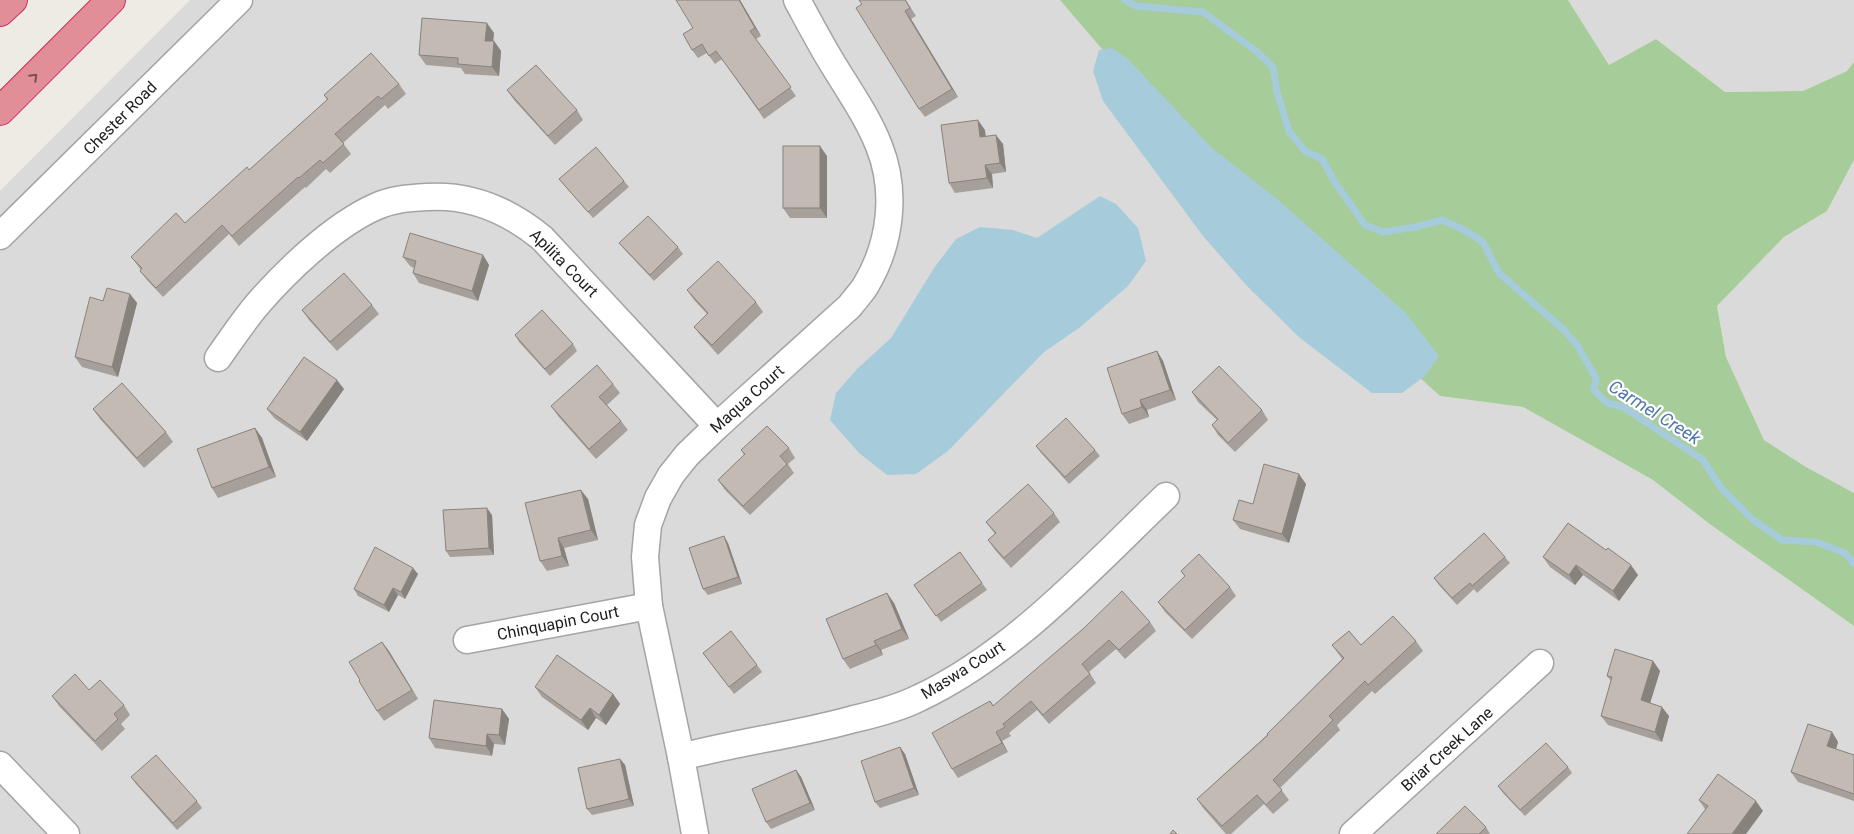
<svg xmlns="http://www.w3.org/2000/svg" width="1854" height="834" font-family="Roboto,sans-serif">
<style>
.residential{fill:#dbdada}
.forest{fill:#a6cc9a}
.water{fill:#a6cbda}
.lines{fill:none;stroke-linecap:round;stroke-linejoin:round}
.stream{stroke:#a6cbda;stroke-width:7}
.minor-casing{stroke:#a4a4a4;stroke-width:29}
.motorway-casing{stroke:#d12b5a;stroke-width:30}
.minor{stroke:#fff;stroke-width:26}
.motorway{stroke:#e28e99;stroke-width:28}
.wall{fill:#a7a09a}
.shaded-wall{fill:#88827d}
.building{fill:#c2bab3;stroke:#88827d}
.oneway{stroke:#765055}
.labels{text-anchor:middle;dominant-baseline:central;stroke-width:4.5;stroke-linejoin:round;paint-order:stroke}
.street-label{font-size:16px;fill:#1d1d1d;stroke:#fff}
.water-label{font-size:18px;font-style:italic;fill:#4e76a9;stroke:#fff}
</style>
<rect width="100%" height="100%" fill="#eeebe4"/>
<g class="residential">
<polygon points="190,0 1060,0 1440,396 1523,407 1653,480 1711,525 1854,626 1854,834 0,834 0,191"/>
<polygon points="1568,0 1854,0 1854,62 1847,71 1803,91 1725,92 1656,39 1609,65"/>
<polygon points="1854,160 1854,493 1806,467 1764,440 1726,357 1717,306 1784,237 1827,211"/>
</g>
<polygon class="forest" points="1060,0 1568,0 1609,65 1656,39 1725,92 1803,91 1847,71 1854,62 1854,160 1827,211 1784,237 1717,306 1726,357 1764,440 1806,467 1854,493 1854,626 1711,525 1653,480 1523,407 1440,396 1257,230"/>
<g class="water">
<polygon points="1112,48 1128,59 1212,148 1276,198 1406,313 1439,356 1425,376 1402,393 1372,393 1300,338 1247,286 1203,236 1103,101 1093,71 1099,50"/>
<polygon points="1100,196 1116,204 1138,228 1146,261 1128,286 1079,328 1044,352 948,451 916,474 887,475 859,453 830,420 836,393 857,369 891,338 934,268 956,239 980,227 1013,230 1037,238"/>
</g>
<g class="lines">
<polyline class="stream" points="1125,0 1136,6 1203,12 1256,51 1273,67 1277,92 1289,131 1305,151 1322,159 1336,184 1365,225 1383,232 1416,227 1442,220 1464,230 1483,242 1499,273 1563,329 1577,345 1596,378 1594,390 1607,403 1623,407 1703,460 1721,488 1753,520 1782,540 1816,542 1845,553 1854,564"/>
<defs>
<g id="minor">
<polyline points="0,236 239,0"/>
<path d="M218,358c12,-17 24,-35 38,-52 30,-35 77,-80 119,-99 17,-8 34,-9 52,-10 43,-3 82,14 115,41l175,188"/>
<polyline points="467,640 649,606"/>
<path d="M681,757c57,-15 116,-22 173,-38 22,-5 45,-11 65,-21 94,-44 173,-131 247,-202"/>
<polyline points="0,765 66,834"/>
<path d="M695,834l-14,-77 -32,-151 -4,-49 3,-32 10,-27 13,-23 16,-20 30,-29 133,-120c5,-7 12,-14 16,-21 25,-42 31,-94 13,-139 -11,-28 -29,-54 -45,-80 -13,-21 -25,-44 -37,-66"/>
<polyline points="1353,834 1540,663"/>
</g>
<g id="motorway">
<polyline points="0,12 13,0"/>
<polyline points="0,111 111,0"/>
</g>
</defs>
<use href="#minor" class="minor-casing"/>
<use href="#motorway" class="motorway-casing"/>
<use href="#minor" class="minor"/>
<use href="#motorway" class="motorway"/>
</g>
<g class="wall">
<polygon points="740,0 761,36 756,39 796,96 764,119 722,59 715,64 707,53 698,58 692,50 693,28"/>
<polygon points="859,0 906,0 916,16 911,19 958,97 925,117 919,109"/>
<polygon points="494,33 493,41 494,41 501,51 499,76 465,74 461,68 426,65 419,55"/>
<polygon points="399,84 406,94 388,109 385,105 343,143 351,154 330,173 326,169 306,188 305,187 239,246 229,234 163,297 147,280 140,271 141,270 131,257 185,223 249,170 327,100 324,95"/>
<polygon points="507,90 577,110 583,120 555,145 514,100"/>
<polygon points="985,130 985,136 1003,144 1006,172 992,174 993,188 955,193 949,183"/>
<polygon points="827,156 827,218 790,218 783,208"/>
<polygon points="559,179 624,181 629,187 593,218 564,185"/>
<polygon points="619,243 678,247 683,254 654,281 624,249"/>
<polygon points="483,255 489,265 478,301 419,283 413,273 414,268 410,266 403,257"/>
<polygon points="687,290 756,302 763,312 718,355 701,336 694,327 707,314 694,300"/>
<polygon points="130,294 137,303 118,377 82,367 75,357 103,301"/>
<polygon points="372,305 379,314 337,351 309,320 302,310"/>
<polygon points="515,335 573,344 577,351 550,376 519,342"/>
<polygon points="1157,351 1163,361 1176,400 1147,410 1149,417 1129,424 1122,414"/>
<polygon points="613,384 620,393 607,405 621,421 628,430 596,459 558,416 551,406"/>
<polygon points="344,389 307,441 274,418 267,409"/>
<polygon points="1192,392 1262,410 1268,420 1235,452 1218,435 1212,425 1217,420 1198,402"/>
<polygon points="93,409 166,432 173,442 144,468 100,419"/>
<polygon points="255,428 262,438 276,477 218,498 212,488"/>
<polygon points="1036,446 1095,450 1100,456 1069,484 1041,453"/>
<polygon points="789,448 795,458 788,464 794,473 750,515 725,490 718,480 744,455 741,450"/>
<polygon points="1306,484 1289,543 1240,529 1233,520 1253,504"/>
<polygon points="588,499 598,540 564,548 569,566 547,571 540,561"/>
<polygon points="1054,513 1060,522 1011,568 995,550 988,540 995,534 986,522"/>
<polygon points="492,515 494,555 450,557 446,551"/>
<polygon points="728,543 742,584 708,595 703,589"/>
<polygon points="1606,550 1638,575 1619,601 1583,575 1575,585 1550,567 1543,557"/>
<polygon points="960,552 987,590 941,622 914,585"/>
<polygon points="1505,557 1510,563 1477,593 1474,589 1457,605 1439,585 1434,578"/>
<polygon points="1181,571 1230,587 1236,596 1192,639 1165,612 1158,602 1185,577"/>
<polygon points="418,574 405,599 398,595 389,612 358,596 354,589"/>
<polygon points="894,603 909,639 881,650 883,655 850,669 843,659"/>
<polygon points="1150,622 1156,631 1125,659 1116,649 1089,672 1096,683 1049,724 1037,710 1009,733 1011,736 1002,741 1008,752 958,778 952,769 990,701 994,706 1084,628"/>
<polygon points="1416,641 1423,651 1375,694 1372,691 1337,725 1340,730 1280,788 1289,800 1273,814 1264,804 1231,834 1226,834 1203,808 1197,799 1267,735 1342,659 1332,645 1361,645"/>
<polygon points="382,642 418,699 384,721 377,711 360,680"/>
<polygon points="703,653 757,665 762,672 734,694"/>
<polygon points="1653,661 1660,671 1650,703 1669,716 1662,742 1608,725 1601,716 1611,681 1607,676"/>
<polygon points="535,687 613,694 620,704 606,725 596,718 588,730 542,697"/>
<polygon points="89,690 124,705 130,715 121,724 125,729 102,751 59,706 52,696"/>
<polygon points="502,709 509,719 505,745 494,744 492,756 435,748 429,738"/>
<polygon points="1832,732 1838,742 1836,749 1854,755 1854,801 1798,782 1791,772"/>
<polygon points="905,754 919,795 880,808 875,802"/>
<polygon points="620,759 625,765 634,806 592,815 587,809"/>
<polygon points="1568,767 1572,773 1525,816 1503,793 1498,786"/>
<polygon points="796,770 801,777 815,810 771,829 766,822"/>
<polygon points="131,777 197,801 202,808 177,830 136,784"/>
<polygon points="1699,800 1763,811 1705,809"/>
<polygon points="1486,827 1490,834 1436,834"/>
</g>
<g class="shaded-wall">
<polygon points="739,0 740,0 761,36 755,28"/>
<polygon points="905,11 911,19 958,97 952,89"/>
<polygon points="487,23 494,33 492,51 485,41"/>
<polygon points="494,41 501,51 499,76 492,67"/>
<polygon points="978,120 985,130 987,146 980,137"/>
<polygon points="996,135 1003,144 1006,172 1000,163"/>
<polygon points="820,146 827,156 827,218 820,208"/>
<polygon points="985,165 992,174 993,188 987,178"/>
<polygon points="483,255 489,265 478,301 472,291"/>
<polygon points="130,294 137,303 118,377 112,367"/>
<polygon points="1157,351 1163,361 1176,400 1170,390"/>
<polygon points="337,380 344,389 307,441 300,432"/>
<polygon points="1140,400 1147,410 1149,417 1142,407"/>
<polygon points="255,428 262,438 276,477 269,467"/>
<polygon points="1299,474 1306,484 1289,543 1282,534"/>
<polygon points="581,490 588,499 598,540 591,530"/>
<polygon points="487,508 492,515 494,555 489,548"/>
<polygon points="724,536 728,543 742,584 738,577"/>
<polygon points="558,538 564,548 569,566 562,556"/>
<polygon points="1576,565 1583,575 1575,585 1569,575"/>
<polygon points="1631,565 1638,575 1619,601 1613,591"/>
<polygon points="413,568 418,574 405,599 401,592"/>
<polygon points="393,588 398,595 389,612 384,605"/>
<polygon points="887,593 894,603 909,639 902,629"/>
<polygon points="874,641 881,650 883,655 876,645"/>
<polygon points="382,642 389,651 418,699 412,690"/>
<polygon points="1653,661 1660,671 1648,710 1641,700"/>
<polygon points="613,694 620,704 606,725 599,715"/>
<polygon points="1662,707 1669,716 1662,742 1655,732"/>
<polygon points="590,708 596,718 588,730 581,720"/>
<polygon points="502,709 509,719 505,745 499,735"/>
<polygon points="996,732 1002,741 1008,752 1002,743"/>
<polygon points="1832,732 1838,742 1834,756 1827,746"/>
<polygon points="487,734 494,744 492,756 486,746"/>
<polygon points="900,747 905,754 919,795 914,788"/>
<polygon points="620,759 625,765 634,806 629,799"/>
<polygon points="796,770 801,777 815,810 810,803"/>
<polygon points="1756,801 1763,811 1746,834 1732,834"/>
</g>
<g class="building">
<polygon points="676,0 739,0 755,28 750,31 791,87 759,110 716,51 709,56 702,44 692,50 683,34 693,28"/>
<polygon points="859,0 905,0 910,8 905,11 952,89 919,109 856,8 862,4"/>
<polygon points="422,18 487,23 485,41 494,41 492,67 458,64 458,58 419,55"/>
<polygon points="371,53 399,84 381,99 378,96 335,134 344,144 323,163 320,160 299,178 298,177 232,236 222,225 156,288 140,271 142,268 131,257 176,213 185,223 247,167 249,170 328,99 324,95"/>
<polygon points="536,65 577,110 548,136 507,90"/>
<polygon points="978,120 980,137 996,135 1000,163 985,165 987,178 949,183 941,125"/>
<rect x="783" y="146" width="37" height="62"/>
<polygon points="596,147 624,181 588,212 559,179"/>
<polygon points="648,216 678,247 650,275 619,243"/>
<polygon points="410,233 483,255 472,291 413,273 416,261 403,257"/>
<polygon points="718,261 756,302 712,345 694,327 708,313 687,290"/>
<polygon points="344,273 372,305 330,342 302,310"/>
<polygon points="107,288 130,294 112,367 75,357 90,297 103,301"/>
<polygon points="542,310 573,344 545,369 515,335"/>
<polygon points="1157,351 1170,390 1140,400 1142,407 1122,414 1107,368"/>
<polygon points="304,357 337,380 300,432 267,409"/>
<polygon points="597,365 613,384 599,397 621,421 589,449 551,406"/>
<polygon points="1219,366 1262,410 1228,443 1212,425 1218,419 1192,392"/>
<polygon points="122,383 166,432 137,458 93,409"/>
<polygon points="1066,418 1095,450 1065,477 1036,446"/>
<polygon points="767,426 789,448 780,456 787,464 743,506 718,480 745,454 741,450"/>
<polygon points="255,428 269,467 212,488 197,449"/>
<polygon points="1264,464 1299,474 1282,534 1233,520 1239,500 1253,504"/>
<polygon points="1028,484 1054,513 1004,558 988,540 996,533 986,522"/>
<polygon points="581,490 591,530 558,538 562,556 540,561 525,503"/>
<polygon points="487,508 489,548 446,551 443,510"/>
<polygon points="1568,523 1606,550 1608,548 1631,565 1613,591 1576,565 1569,575 1543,557"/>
<polygon points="1484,533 1505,557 1472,586 1470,583 1452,598 1434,578"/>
<polygon points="724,536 738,577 703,589 689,548"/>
<polygon points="375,547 413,568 401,592 393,588 384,605 354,589"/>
<polygon points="960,552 982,583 936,616 914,585"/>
<polygon points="1199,554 1230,587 1185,630 1158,602 1185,576 1181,571"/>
<polygon points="1122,591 1150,622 1119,650 1109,640 1082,664 1090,674 1043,715 1031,701 1003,724 1005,727 996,732 1002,743 952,769 932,733 990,701 993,706 1084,628"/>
<polygon points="887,593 902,629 874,641 876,645 843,659 826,619"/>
<polygon points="1393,616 1416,641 1368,685 1365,681 1329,716 1333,720 1273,780 1282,790 1266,805 1257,795 1222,826 1197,799 1268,735 1267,734 1344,658 1332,645 1349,631 1361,645"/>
<polygon points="731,631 757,665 729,687 703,653"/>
<polygon points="382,642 412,690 377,711 359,681 360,680 349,662"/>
<polygon points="1615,649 1653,661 1641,700 1662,707 1655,732 1601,716 1612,677 1607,676"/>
<polygon points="557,655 613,694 599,715 590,708 581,720 535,687"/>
<polygon points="75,674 89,690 100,680 124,705 114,714 118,719 95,741 52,696"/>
<polygon points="434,700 502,709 499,735 487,734 486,746 429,738"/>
<polygon points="1808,724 1832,732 1827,746 1854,755 1854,794 1791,772"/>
<polygon points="1546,743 1568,767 1520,810 1498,786"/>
<polygon points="900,747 914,788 875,802 861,761"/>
<polygon points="156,755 197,801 173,823 131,777"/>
<polygon points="620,759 629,799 587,809 578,768"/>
<polygon points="796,770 810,803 766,822 752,789"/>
<polygon points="1718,774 1756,801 1732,834 1687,834 1708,806 1699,800"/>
<polygon points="1465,806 1486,827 1479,834 1436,834"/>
<polygon points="1173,830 1177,834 1170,834"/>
</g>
<defs><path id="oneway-chevron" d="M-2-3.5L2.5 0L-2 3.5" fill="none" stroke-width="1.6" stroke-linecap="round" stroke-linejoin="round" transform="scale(1.25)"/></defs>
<use class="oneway" href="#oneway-chevron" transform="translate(34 77) rotate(-45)"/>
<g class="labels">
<g class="street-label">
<text transform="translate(120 118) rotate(-45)">Chester Road</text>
<text transform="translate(564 263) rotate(45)">Apilita Court</text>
<text transform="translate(747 399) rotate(-42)">Maqua Court</text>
<text transform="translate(558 623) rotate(-11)">Chinquapin Court</text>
<text transform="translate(963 670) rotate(-32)">Maswa Court</text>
<text transform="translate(1447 749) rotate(-42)">Briar Creek Lane</text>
</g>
<g class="water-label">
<text transform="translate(1655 412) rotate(32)">Carmel Creek</text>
</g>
</g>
</svg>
